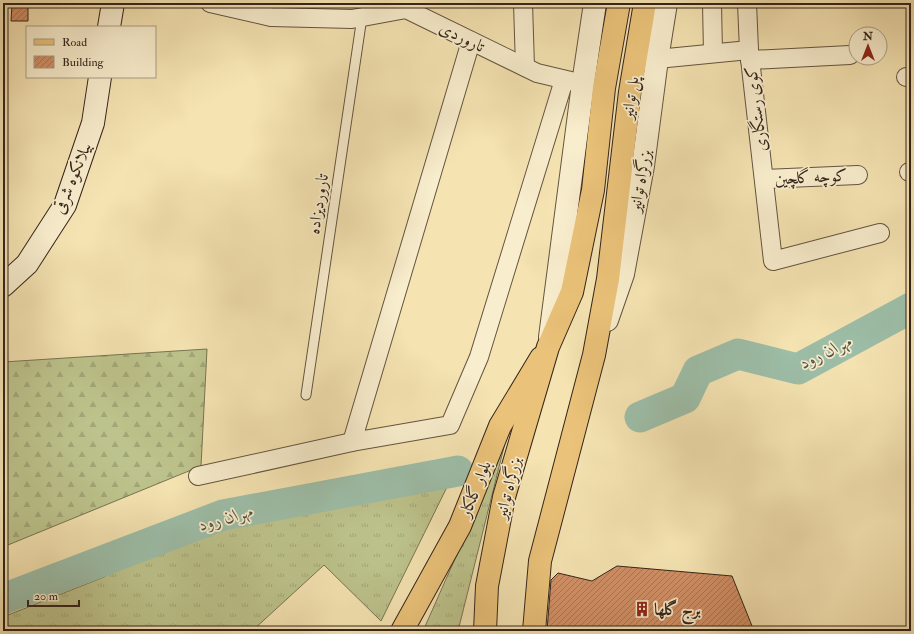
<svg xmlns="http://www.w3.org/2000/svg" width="914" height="634" font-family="'IM FELL Double Pica',Amiri,serif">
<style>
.grass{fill:url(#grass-tufts);stroke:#787453}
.forest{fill:url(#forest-firs);stroke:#787453}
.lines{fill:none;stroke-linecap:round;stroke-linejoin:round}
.river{stroke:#9dbea8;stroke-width:31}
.building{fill:url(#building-hatch);stroke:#34241a}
.service-casing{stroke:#645440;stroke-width:11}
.minor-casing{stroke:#645440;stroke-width:20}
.tertiary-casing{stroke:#645440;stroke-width:24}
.secondary-casing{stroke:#34241a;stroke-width:24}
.primary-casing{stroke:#34241a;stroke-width:24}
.trunk-casing{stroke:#34241a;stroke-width:24}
.service{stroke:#f8edcd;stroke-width:9}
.minor{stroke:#f8edcd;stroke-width:18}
.tertiary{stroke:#f8edcd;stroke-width:22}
.secondary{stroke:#f8edcd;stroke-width:22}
.primary{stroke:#eac279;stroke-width:22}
.trunk{stroke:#eac279;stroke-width:22}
.labels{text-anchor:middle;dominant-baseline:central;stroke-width:3.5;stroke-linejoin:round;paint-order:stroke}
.street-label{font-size:17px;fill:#34241a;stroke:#f8edcd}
.poi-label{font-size:17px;font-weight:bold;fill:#34241a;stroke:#f8edcd;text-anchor:start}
.water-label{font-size:18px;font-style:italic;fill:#545245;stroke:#f8edcd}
</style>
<defs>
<pattern id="grass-tufts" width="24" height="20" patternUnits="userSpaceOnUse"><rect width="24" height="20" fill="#bdc38c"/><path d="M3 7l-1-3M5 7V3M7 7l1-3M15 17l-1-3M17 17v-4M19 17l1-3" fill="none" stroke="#a3a778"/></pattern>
<pattern id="forest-firs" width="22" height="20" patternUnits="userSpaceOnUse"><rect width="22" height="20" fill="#bdc38c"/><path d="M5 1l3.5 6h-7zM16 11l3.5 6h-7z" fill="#a3a778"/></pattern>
<pattern id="building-hatch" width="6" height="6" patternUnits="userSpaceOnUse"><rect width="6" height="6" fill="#d19067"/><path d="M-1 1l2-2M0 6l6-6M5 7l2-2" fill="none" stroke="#aa7554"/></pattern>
</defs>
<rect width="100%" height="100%" fill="#f5e3b2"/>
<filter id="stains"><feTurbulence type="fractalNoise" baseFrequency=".005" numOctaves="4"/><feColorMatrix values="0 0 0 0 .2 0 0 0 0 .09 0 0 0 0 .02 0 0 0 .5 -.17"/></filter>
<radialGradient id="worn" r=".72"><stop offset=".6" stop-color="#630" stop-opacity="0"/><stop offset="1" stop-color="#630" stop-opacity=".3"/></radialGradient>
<g class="grass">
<polygon points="509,427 458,631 423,631 458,552"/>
<polygon points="449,483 381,621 324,565 252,631 3,631 3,617 104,577 159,539"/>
</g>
<polygon class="forest" points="207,349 201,466 3,547 3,362"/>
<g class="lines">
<g class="river">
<polyline points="640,417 685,398 698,371 738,354 798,369 911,308"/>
<polyline points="3,599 223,515 458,471"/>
</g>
</g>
<g class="building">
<polygon points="12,4 28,4 28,21 11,21"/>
<polygon points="617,566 732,576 754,631 547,631 551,580 558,573 592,581"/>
</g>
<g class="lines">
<defs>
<polyline id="service" points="306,395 362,17"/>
<g id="minor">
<polyline points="210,3 271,17 352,19 406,9 537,73 575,82"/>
<polyline points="523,3 525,67"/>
<polyline points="712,3 713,53"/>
<polyline points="747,3 749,50 773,261 880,233"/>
<polyline points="471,41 352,442 450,425 479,357 564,80"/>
<polyline points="657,59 749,50"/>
<polyline points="750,60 850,55"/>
<polyline points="906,77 911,77"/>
<polyline points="909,172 911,172"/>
<polyline points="764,179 858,175"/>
<polyline points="198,476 352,442"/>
</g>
<g id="tertiary">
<polyline points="607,320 623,274 643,166 657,59 666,3"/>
<polyline points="550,337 583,84 595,3"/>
</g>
<g id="secondary">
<polyline points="109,27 113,3"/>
<polyline points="3,286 27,264 65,205 93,123 100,77"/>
</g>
<polyline id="primary" points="402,631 460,526 500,426 541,358"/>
<g id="trunk">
<polyline points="485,631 487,586 504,497 548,347 572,292 593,190 604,88 619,3"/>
<polyline points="534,631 540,561 594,355 608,279 630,92 645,3"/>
</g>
</defs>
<use href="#service" class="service-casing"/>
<use href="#minor" class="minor-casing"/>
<use href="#tertiary" class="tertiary-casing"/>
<use href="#secondary" class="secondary-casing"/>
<use href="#primary" class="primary-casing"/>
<use href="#trunk" class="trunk-casing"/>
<use href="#service" class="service"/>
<use href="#minor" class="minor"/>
<use href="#tertiary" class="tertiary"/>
<use href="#secondary" class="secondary"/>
<use href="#primary" class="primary"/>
<use href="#trunk" class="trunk"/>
</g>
<defs>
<symbol id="building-bare" viewBox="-9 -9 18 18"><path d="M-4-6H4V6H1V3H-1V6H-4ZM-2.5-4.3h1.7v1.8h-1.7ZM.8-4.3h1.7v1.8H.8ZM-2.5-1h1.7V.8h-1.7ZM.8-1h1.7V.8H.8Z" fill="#8f2418" stroke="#f8edcd" stroke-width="2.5" paint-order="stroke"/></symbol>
</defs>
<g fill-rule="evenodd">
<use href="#building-bare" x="631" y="598" width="22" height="22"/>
</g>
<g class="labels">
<g class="street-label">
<text transform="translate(462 37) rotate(26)">تاروردی</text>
<text transform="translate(630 98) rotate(-82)">پل توانیر</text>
<text transform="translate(756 109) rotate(-97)">کوی رستگاری</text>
<text transform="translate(811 177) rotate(-3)">کوچه گلچین</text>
<text transform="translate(72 178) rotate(-68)">بیلانکوه شرقی</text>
<text transform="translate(640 181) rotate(-80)">بزرگراه توانیر</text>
<text transform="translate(318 204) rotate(-81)">تاروردیزاده</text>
<text transform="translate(508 488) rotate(-76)">بزرگراه توانیر</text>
<text transform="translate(475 489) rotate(-68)">بلوار گلکار</text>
</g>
<g class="poi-label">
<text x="654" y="609">برج گلها</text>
</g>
<g class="water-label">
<text transform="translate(826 352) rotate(-26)">مهران رود</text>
<text transform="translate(226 518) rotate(-16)">مهران رود</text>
</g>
</g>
<rect width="914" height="634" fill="none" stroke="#f5e3b2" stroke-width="16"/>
<rect x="4" y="4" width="906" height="626" fill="none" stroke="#34241a" stroke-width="2"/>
<rect x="8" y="8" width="898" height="618" fill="none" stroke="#34241a"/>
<rect x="26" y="26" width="130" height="52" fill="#f8edcd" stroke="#aa9d85"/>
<rect x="34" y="39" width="20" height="6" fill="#eac279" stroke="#aa9d85"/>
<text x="62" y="46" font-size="12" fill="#34241a">Road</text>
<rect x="34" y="56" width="20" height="12" fill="url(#building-hatch)" stroke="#aa9d85"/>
<text x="62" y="66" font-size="12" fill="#34241a">Building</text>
<g transform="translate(868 46)"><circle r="19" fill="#f8edcd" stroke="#aa9d85"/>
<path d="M0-3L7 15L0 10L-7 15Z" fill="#8f2418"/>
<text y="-6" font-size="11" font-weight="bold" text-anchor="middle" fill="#34241a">N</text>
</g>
<path d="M28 600v6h51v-6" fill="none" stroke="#34241a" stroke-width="2"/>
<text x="34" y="600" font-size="12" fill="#34241a" stroke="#f8edcd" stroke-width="3" paint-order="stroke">20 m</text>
<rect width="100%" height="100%" filter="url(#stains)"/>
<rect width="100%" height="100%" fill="url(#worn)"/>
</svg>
